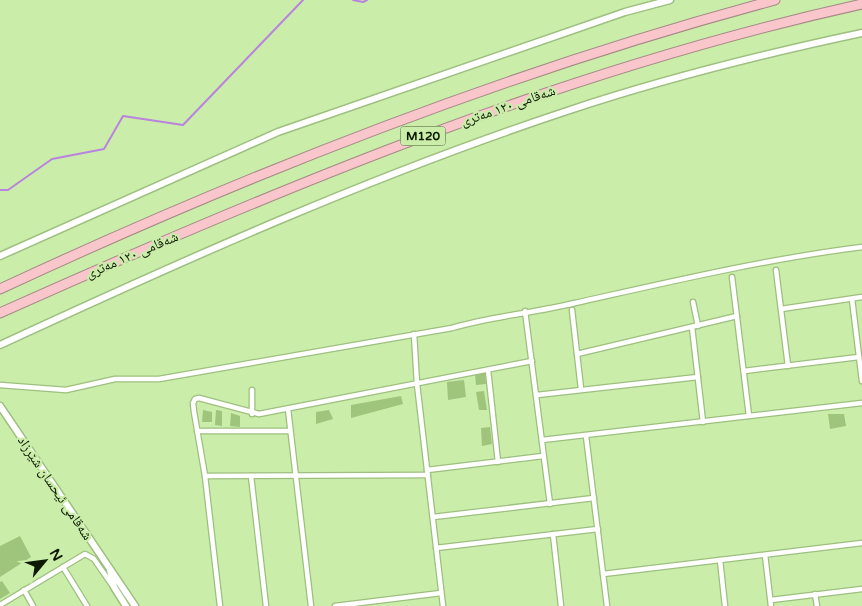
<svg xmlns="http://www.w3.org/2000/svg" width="862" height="606" font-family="'Varela Round','Noto Naskh Arabic',sans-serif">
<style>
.green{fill:#9fc47b}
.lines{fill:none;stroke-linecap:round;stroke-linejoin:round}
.stream{stroke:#b983de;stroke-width:2}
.street-casing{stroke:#9ebf7f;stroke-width:7}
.secondary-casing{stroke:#9ebf7f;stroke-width:9}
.highway-casing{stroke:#a68985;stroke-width:11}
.street{stroke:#fff;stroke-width:4.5}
.secondary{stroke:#fff;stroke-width:6}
.highway{stroke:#f9c6cc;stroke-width:9}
.labels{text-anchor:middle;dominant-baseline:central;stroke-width:4.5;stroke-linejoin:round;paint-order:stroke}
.shield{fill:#caedaa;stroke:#465934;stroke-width:1}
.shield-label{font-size:12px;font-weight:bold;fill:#0d1902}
.street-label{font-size:14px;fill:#0d1902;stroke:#caedaa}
</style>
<rect width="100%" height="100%" fill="#caedaa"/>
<g class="green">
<polygon points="485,373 486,384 476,385 475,374"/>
<polygon points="464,380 466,397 448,400 447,382"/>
<polygon points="484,391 487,410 479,410 476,392"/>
<polygon points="401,396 403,404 351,418 351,405"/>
<polygon points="203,410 212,412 212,422 202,422"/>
<polygon points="216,410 222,411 222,426 215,425"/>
<polygon points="329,410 333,419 316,424 316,412"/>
<polygon points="231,413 240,416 240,427 230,426"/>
<polygon points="828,414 844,414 846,426 830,429"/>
<polygon points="490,427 492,444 482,446 481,428"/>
<polygon points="20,536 31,557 0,577 0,546"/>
<polygon points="2,581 10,593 0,599 0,582"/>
</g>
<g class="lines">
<g class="stream">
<polyline points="353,0 363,2 367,0"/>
<polyline points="0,190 8,190 52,159 104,149 123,116 183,125 303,0"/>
</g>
<defs>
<g id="street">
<polyline points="776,270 788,366"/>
<polyline points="732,277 749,416"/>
<polyline points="852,299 862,381"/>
<polyline points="693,302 698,326"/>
<polyline points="781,309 862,297"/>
<polyline points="572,310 581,389"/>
<polyline points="525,311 550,504"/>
<polyline points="692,327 703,422"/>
<polyline points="414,334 417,384 443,606"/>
<polyline points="577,354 737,316"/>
<polyline points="488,370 498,462"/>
<polyline points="744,371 859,357"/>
<path d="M0,385l66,5 49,-11h44l293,-51c41,-12 82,-15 123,-25 94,-21 191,-44 287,-56"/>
<polyline points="252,390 252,414"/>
<polyline points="537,395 698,377"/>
<polyline points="288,409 311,606"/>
<polyline points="197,431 290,431"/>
<polyline points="586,436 607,606"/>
<polyline points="542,440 862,403"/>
<polyline points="427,470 543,456"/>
<polyline points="205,476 428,475"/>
<polyline points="251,476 266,606"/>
<polyline points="433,517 594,498"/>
<polyline points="553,534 561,606"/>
<polyline points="436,548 598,529"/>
<polyline points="765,555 771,606"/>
<polyline points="720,560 725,606"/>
<polyline points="63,567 87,606"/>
<polyline points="603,574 862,543"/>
<polyline points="24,590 33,606"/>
<polyline points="815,594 817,606"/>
<polyline points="771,600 862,589"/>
<polyline points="0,605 85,554 94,559 112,585"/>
<polyline points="220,606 205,476 194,412 193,403 195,399 199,398 259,414 532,361"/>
<polyline points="335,606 441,593"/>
</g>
<g id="secondary">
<polyline points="0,256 278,132 625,12 670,0"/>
<path d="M0,345c186,-86 373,-170 567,-234 96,-32 196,-57 295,-78"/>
<polyline points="0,406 135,606"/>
<polyline points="110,570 114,587 126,606"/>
</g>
<g id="highway">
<path d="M0,289c249,-116 509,-218 775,-289"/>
<path d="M0,313c279,-125 563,-243 862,-309"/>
</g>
</defs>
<use href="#street" class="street-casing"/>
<use href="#secondary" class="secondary-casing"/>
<use href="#highway" class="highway-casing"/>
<use href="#street" class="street"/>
<use href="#secondary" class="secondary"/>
<use href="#highway" class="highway"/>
</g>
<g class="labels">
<rect class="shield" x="400.5" y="126.5" width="45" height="19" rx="4"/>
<g class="shield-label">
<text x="423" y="136">M120</text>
</g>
<g class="street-label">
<text transform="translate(508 106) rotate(-19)">شەقامی ١٢٠ مەتری</text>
<text transform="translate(132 255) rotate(-23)">شەقامی ١٢٠ مەتری</text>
<text transform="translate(55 488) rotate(56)">شەقامی ئیحسان شێرزاد</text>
</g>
</g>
<g transform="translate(45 561) rotate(61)" stroke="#caedaa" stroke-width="4" paint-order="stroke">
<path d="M0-4L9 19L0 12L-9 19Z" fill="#0d1902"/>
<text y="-8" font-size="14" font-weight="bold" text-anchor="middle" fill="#0d1902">N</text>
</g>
</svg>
